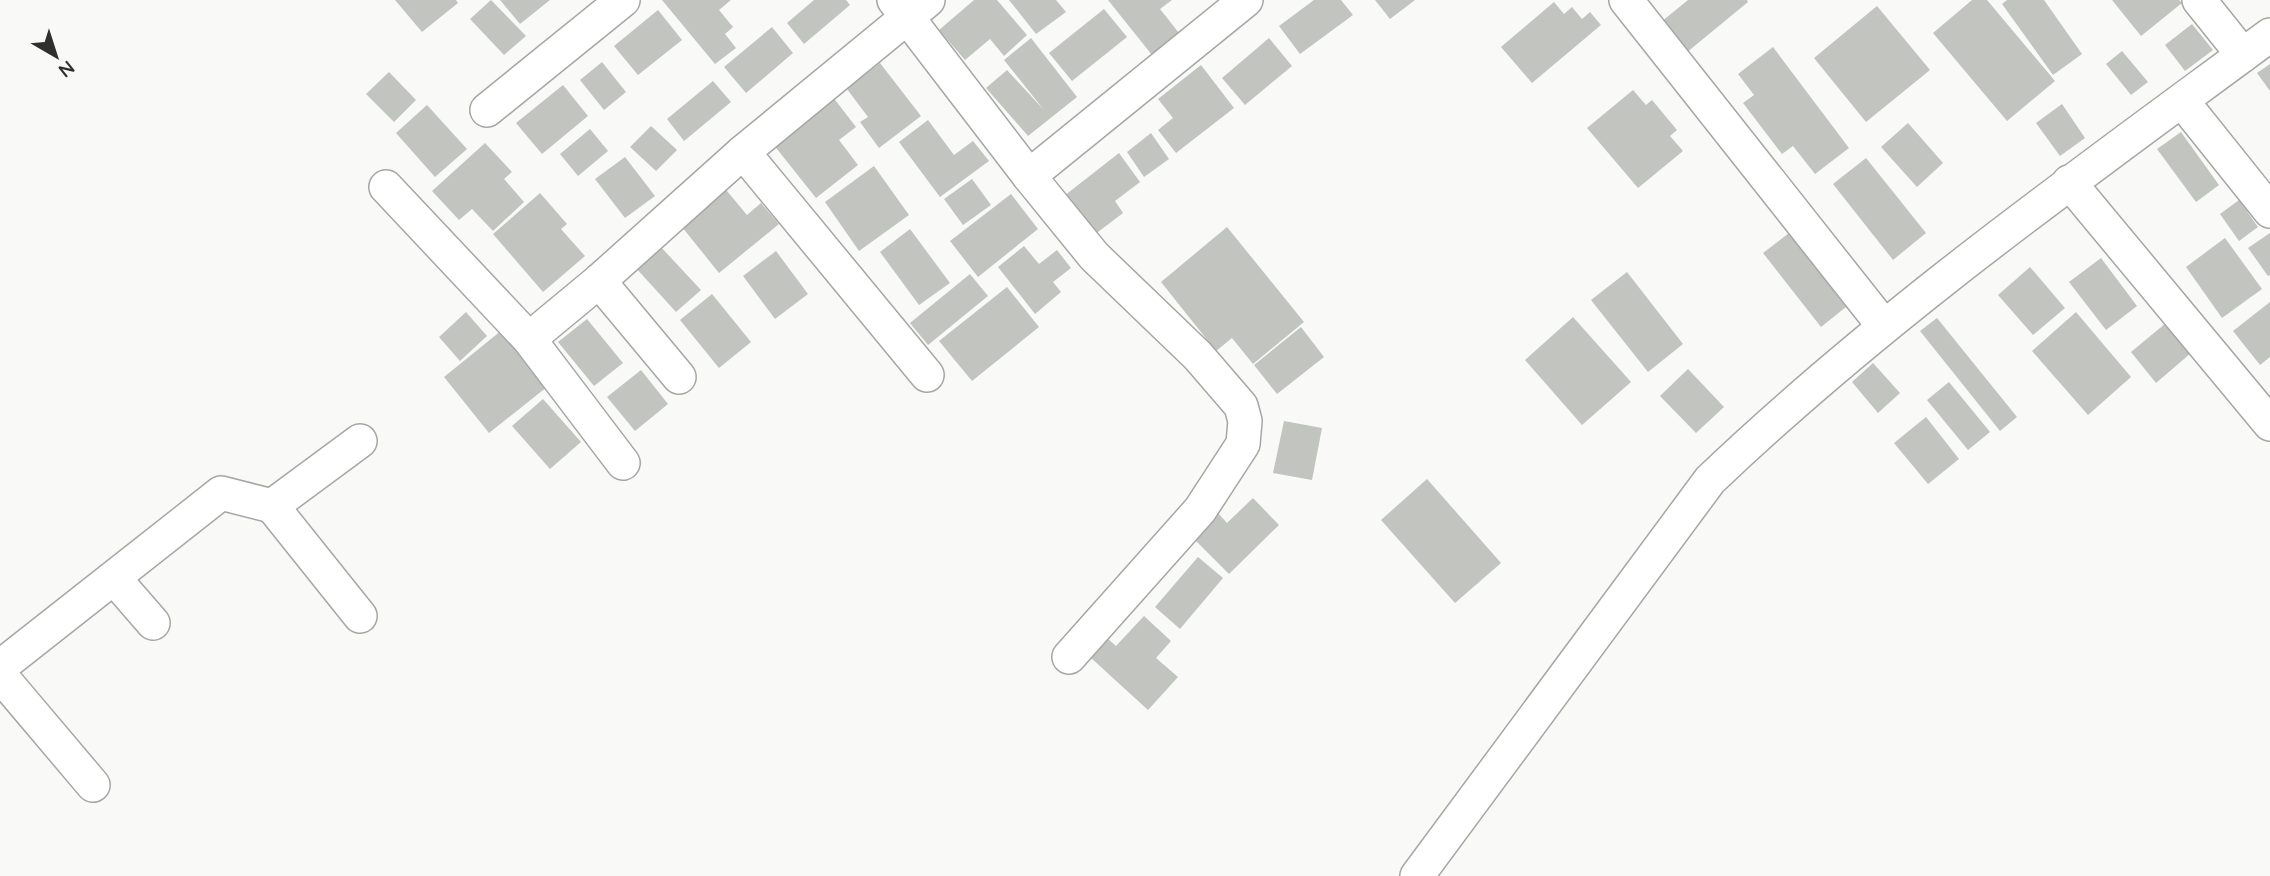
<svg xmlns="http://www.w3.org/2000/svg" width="2270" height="876" font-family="Quicksand,sans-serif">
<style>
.building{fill:#c2c4c0}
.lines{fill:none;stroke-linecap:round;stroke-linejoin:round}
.street-casing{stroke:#a6a7a4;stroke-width:36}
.street{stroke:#fff;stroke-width:33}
</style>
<rect width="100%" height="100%" fill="#f9faf7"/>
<g class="building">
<polygon points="395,0 456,0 458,3 422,32"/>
<polygon points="491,0 526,36 504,55 470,19"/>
<polygon points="500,0 550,0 520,24"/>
<polygon points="662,0 731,0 719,10 733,27 725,34 736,48 715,64"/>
<polygon points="814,0 846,0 850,5 804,44 787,23"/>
<polygon points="974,0 997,0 1027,35 1004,56 990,39 965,60 939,30"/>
<polygon points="1009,0 1056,0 1066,12 1036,34"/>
<polygon points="1108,0 1172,0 1160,9 1179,33 1152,55"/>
<polygon points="1314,0 1341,0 1353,15 1300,54 1279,26"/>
<polygon points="1375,0 1415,0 1390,19"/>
<polygon points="1688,0 1747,0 1748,2 1686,53 1661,22"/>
<polygon points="1972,0 1987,0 2055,81 2007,121 1933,33"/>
<polygon points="2007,0 2044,0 2082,54 2053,75 2002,4"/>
<polygon points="2112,0 2179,0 2182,3 2141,36"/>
<polygon points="1554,2 1564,14 1572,7 1582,19 1590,12 1601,25 1532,83 1501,47"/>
<polygon points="1877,6 1930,70 1866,122 1814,58"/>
<polygon points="1104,9 1127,37 1072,81 1049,53"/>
<polygon points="658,10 682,40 638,75 614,46"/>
<polygon points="2192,24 2213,50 2185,71 2165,45"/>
<polygon points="772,27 793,53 746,93 724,67"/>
<polygon points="1031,38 1077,97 1028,136 986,88 1007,70 1044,110 1004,60"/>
<polygon points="1269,38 1292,66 1245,105 1222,78"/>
<polygon points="1773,47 1849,148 1815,174 1793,146 1782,154 1743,103 1754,95 1738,74"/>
<polygon points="2122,51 2148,82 2131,95 2106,64"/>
<polygon points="602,62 626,92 604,110 580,80"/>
<polygon points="880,63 921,116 879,148 860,122 868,117 847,89"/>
<polygon points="2270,64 2270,91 2257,73"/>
<polygon points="1201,65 1234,108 1176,153 1158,130 1173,118 1158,99"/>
<polygon points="389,72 416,100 394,122 366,94"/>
<polygon points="713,81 731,102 684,141 667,119"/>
<polygon points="563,85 588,116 542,154 516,123"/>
<polygon points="1633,90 1646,105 1652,100 1677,130 1670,136 1683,151 1638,188 1587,128"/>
<polygon points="829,92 856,127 839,140 858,165 816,198 769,139"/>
<polygon points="2062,104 2085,138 2060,156 2036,123"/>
<polygon points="427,105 467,149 435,177 396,133"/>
<polygon points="928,120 954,155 973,141 989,161 940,197 899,142"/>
<polygon points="1908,123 1943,163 1917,187 1881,147"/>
<polygon points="651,126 677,150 656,171 630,147"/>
<polygon points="590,129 608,151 578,176 560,154"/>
<polygon points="2181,132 2219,185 2196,202 2157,149"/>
<polygon points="1151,133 1169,159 1144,177 1127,152"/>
<polygon points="485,143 512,172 504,179 524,202 493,231 472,209 459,220 432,191"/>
<polygon points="1119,153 1140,182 1115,201 1123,213 1094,235 1064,196"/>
<polygon points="625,157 655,196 625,218 595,179"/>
<polygon points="1866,158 1926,233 1893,260 1833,184"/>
<polygon points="874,166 909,215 859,251 825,202"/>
<polygon points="972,179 991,205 963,225 944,199"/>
<polygon points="722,185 747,215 761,203 779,224 719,273 678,222"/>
<polygon points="540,193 567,224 561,229 585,256 543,292 493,234"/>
<polygon points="1011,194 1038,229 978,277 950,241"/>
<polygon points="2239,200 2258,227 2239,241 2220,214"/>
<polygon points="1227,227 1304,322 1253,364 1232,338 1216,351 1161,282"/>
<polygon points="910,229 950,283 919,305 880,252"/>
<polygon points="1789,233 1846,307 1821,327 1763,253"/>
<polygon points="2270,233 2270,275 2268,276 2248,248"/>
<polygon points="2225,238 2262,289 2222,318 2186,267"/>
<polygon points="659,245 701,290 676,312 635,267"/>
<polygon points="1024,246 1039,264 1057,250 1071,268 1053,282 1061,292 1035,314 998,267"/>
<polygon points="776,251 808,294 775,319 743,276"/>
<polygon points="2101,258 2137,306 2106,330 2069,282"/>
<polygon points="2030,267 2065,308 2033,335 1998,295"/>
<polygon points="1627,272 1683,344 1648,372 1591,300"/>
<polygon points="970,274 988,296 928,345 910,323"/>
<polygon points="1007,287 1039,327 972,381 939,341"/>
<polygon points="712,294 751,342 719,368 680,320"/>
<polygon points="2270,302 2270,357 2260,365 2233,331"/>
<polygon points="466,312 487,336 460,361 439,337"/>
<polygon points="2076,312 2131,377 2088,415 2032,351"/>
<polygon points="1573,317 1631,382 1582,425 1525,360"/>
<polygon points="1937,318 2017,417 2000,431 1920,331"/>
<polygon points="587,319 623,363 594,386 558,342"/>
<polygon points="2166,323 2191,353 2156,383 2131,352"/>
<polygon points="507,326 557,379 489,433 444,377"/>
<polygon points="1301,327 1324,357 1277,394 1254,365"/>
<polygon points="1873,363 1900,393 1878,413 1852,382"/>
<polygon points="1688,369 1724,407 1696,433 1660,396"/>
<polygon points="641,370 668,404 635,431 607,397"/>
<polygon points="1949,382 1990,432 1968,450 1927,400"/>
<polygon points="543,399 581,442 550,469 512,426"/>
<polygon points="1926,417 1959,459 1928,484 1894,443"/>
<polygon points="1284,421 1322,428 1312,480 1273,473"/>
<polygon points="1427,479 1501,563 1455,603 1381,520"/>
<polygon points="1253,498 1279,525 1229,574 1192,537 1218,513 1227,523"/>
<polygon points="1198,557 1223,578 1180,629 1155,607"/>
<polygon points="1144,616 1171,641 1156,658 1178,677 1148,710 1090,657 1107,638 1116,646"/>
</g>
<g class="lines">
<defs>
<g id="street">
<polyline points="894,0 1029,176 1246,0"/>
<polyline points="1626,0 1883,325"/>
<polyline points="2199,0 2243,55"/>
<polyline points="2182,101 2270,211"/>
<polyline points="487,110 623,0"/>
<polyline points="743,152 927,375"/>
<polyline points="1029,176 1094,256 1198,356 1241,406 1245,421 1243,444 1200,510 1069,657"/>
<polyline points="2069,182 2270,424"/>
<polyline points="386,187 529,339 623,463"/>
<polyline points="599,281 679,377"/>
<polyline points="529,339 599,281 743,152 928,0"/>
<polyline points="272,506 360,616"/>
<polyline points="114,578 153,623"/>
<polyline points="0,667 221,493 272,506 360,441"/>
<polyline points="0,675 93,785"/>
<path d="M1417,876l293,-396c173,-165 368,-303 560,-445"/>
</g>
</defs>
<use href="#street" class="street-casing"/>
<use href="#street" class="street"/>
</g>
<g transform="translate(56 56) rotate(141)" stroke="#f9faf7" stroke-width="5" paint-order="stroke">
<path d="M0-5L12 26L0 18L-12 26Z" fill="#2f302e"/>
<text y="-10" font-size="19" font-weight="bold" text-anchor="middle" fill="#2f302e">N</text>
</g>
</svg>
